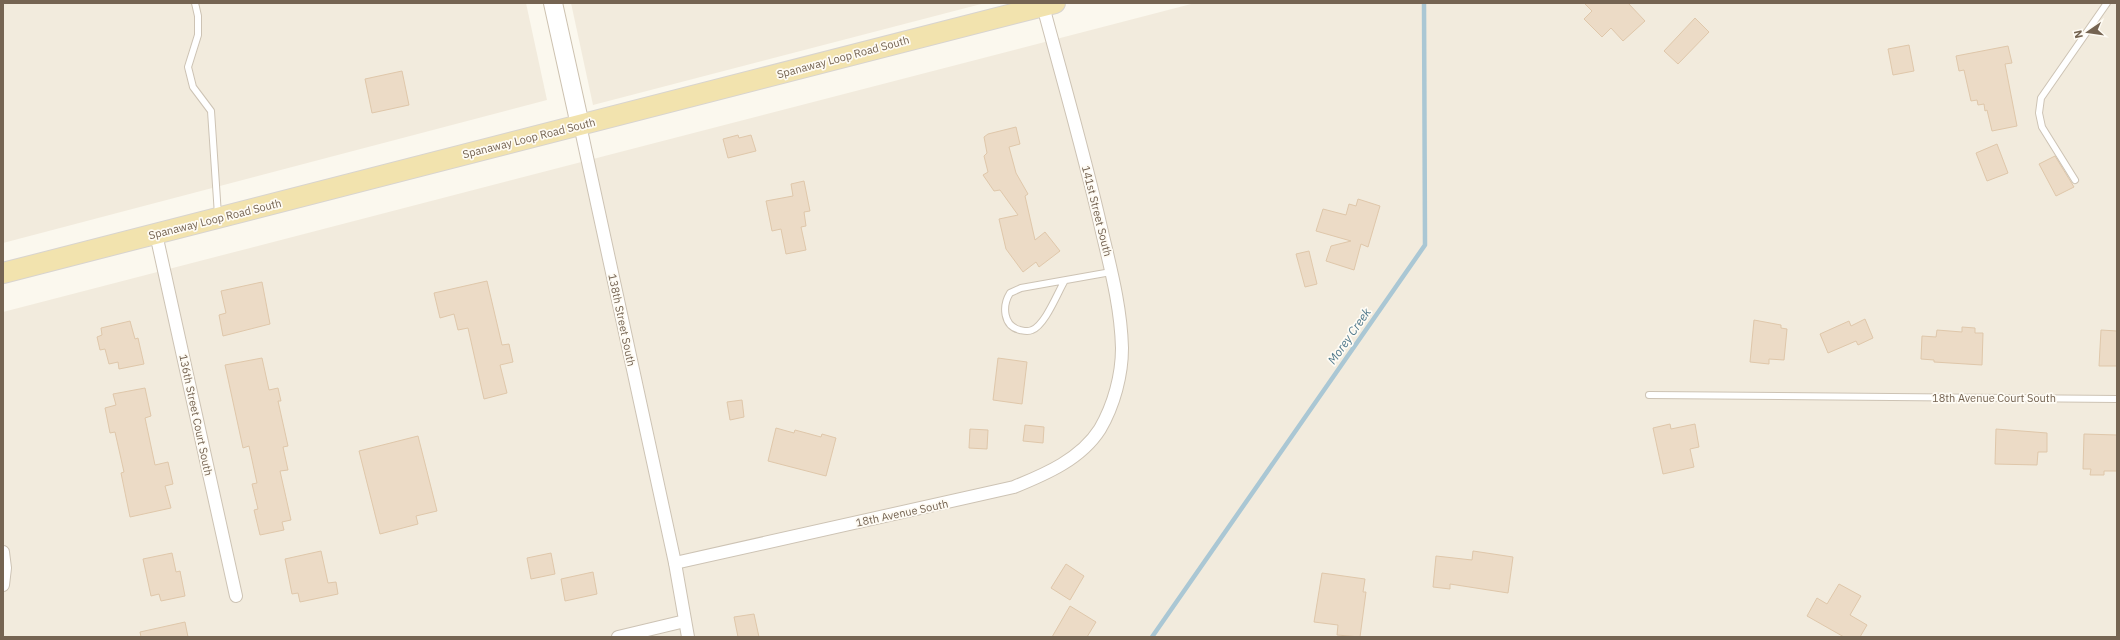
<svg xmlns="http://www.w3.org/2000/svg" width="2120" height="640" font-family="'IBM Plex Sans',sans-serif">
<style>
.residential{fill:#f2ebdd}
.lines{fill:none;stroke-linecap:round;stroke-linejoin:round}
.stream{stroke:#aac7d4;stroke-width:4.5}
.building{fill:#ecdbc6;stroke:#dfc7aa}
.lane-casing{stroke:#cdc3b4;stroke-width:8}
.street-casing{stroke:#cdc3b4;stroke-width:14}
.secondary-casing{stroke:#cdc2b0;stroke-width:20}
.primary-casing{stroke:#d8d4cf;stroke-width:22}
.lane{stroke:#fff;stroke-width:6}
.street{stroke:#fff;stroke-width:12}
.secondary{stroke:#fff;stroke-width:18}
.primary{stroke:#f2e3ae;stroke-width:20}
.labels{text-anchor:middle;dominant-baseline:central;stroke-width:3.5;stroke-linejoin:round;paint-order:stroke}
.street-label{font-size:11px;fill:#756452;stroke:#fefbf4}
.water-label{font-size:12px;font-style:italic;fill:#51798c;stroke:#fefbf4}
</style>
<rect width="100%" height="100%" fill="#fbf8ee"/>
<g class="residential">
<polygon points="3,3 526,3 547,100 3,243"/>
<polygon points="571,3 985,3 593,105"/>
<polygon points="1195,3 2117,3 2117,637 3,637 3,312"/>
</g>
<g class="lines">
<polyline class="stream" points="1152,637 1425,245 1424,3"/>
</g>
<g class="building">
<polygon points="1584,3 1628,3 1645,21 1623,41 1611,28 1602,37 1584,19 1592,11"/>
<polygon points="1695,18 1709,32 1678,64 1664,51"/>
<polygon points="1909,45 1914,71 1893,75 1888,49"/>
<polygon points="2008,46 2012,63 2005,64 2017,126 1992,131 1987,110 1985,111 1984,104 1978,105 1977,100 1971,101 1964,70 1959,71 1956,56"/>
<polygon points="402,71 409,105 372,113 365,79"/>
<polygon points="1016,127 1020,144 1009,147 1016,173 1028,194 1025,196 1035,240 1045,232 1060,251 1039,267 1036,262 1023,272 1006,249 999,219 1018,215 1000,190 994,191 983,175 988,172 984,156 987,153 984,137 988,134"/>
<polygon points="738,135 739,138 751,135 756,151 728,158 723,139"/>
<polygon points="1997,144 2008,173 1987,181 1976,153"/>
<polygon points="2055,156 2074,187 2056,196 2039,164"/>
<polygon points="804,181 810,211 804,212 806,226 801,227 806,250 786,254 781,229 772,231 766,201 793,196 791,184"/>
<polygon points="1358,199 1380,206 1368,247 1361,244 1354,270 1326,261 1331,246 1351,241 1316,231 1323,209 1346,215 1349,204 1356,206"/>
<polygon points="1309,251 1317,284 1305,287 1296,254"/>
<polygon points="487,281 502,345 509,344 513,362 500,365 507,393 484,399 468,328 458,330 454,314 440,318 434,293"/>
<polygon points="262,282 270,324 223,336 219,315 226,313 221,291"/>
<polygon points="1865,319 1873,338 1858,345 1856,341 1828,353 1820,334 1849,321 1851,326"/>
<polygon points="1754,320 1781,325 1781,328 1787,329 1784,360 1769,359 1769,364 1750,362"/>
<polygon points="130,321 135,339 138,338 144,364 119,369 118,362 109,364 105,349 100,350 97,337 102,335 101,328"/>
<polygon points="1962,327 1975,328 1975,333 1983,333 1982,365 1934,362 1934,360 1921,359 1922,336 1936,337 1937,330 1962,332"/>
<polygon points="2101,330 2117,331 2117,366 2099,366"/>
<polygon points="262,358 269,390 278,388 281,401 278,401 288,446 283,447 288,470 280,471 291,520 282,522 284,530 260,535 254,510 258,509 252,484 257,483 249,446 243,448 225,365"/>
<polygon points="998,358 1027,362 1022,404 993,400"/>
<polygon points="145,388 151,416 145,418 155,465 168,462 173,484 165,486 171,508 130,517 121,473 124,472 115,432 110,433 105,408 116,405 113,394"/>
<polygon points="742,400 744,417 730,420 727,402"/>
<polygon points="1670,424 1671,429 1695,424 1699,447 1690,449 1694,467 1663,474 1653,428"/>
<polygon points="1025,425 1044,427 1043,443 1023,441"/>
<polygon points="776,428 794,433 795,430 821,437 822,434 836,438 826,476 768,461"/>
<polygon points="970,429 988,430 987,449 969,448"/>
<polygon points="1996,429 2047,433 2047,452 2038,452 2037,465 1995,464"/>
<polygon points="2084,434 2117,435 2117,471 2104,471 2104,475 2090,475 2091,469 2083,469"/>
<polygon points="418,436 437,511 416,516 418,524 380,534 359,451"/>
<polygon points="321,551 328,583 336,582 338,594 300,602 298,593 292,594 285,559"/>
<polygon points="1473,551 1513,557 1508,593 1450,584 1450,589 1433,587 1436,556 1472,560"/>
<polygon points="172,553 176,572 180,571 185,596 161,601 159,594 151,596 143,559"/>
<polygon points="551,553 555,574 531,579 527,558"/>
<polygon points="1066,564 1084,576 1070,600 1051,588"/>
<polygon points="593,572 597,594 565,601 561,579"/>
<polygon points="1322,573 1365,579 1363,592 1366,592 1360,637 1337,635 1338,625 1314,622"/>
<polygon points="1839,584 1861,596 1850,615 1867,625 1860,637 1844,637 1807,616 1817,598 1827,604"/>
<polygon points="1070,606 1096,622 1087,637 1052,637"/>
<polygon points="754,614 759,637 738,637 734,617"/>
<polygon points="185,622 188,637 141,637 140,632"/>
</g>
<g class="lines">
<defs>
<g id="lane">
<polyline points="195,3 198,16 198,35 188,67 193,87 211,111 218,215"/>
<polyline points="2075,180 2042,127 2039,113 2041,98 2107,3"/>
<path d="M1064,282c-7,12 -19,43 -32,48 -4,2 -7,1 -12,0 -17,-4 -18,-24 -10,-37l11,-5 90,-16"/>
<polyline points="1649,395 2117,399"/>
</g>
<g id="street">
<polyline points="580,125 675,563 688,637"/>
<polyline points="156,234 236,596"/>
<polyline points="3,552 5,568 3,585"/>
<path d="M675,563l339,-76c32,-13 67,-28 86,-58 14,-24 22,-54 22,-81 -1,-40 -11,-78 -20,-116 -17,-76 -39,-151 -59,-226"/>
<polyline points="618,637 685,621"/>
</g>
<polyline id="secondary" points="553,3 580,125"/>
<polyline id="primary" points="3,273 1055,3"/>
</defs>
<use href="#lane" class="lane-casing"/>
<use href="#street" class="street-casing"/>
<use href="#secondary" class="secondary-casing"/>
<use href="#primary" class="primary-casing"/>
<use href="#lane" class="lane"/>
<use href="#street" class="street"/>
<use href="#secondary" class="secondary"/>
<use href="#primary" class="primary"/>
</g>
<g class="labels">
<g class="street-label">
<text transform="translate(843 57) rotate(-15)">Spanaway Loop Road South</text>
<text transform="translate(529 138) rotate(-14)">Spanaway Loop Road South</text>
<text transform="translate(1097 211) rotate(76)">141st Street South</text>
<text transform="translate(215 219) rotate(-14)">Spanaway Loop Road South</text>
<text transform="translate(622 320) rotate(78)">138th Street South</text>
<text x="1994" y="398">18th Avenue Court South</text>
<text transform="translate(196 415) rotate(78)">136th Street Court South</text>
<text transform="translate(902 513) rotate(-12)">18th Avenue South</text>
</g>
<g class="water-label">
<text transform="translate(1349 336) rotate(-55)">Morey Creek</text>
</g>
</g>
<rect width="2120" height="640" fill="none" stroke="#756452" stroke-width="8"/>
<g transform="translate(2088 32) rotate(257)" stroke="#fefbf4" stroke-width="3" paint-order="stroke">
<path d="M0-3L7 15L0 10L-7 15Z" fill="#756452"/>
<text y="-6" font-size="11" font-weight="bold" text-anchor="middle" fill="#756452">N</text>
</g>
</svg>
